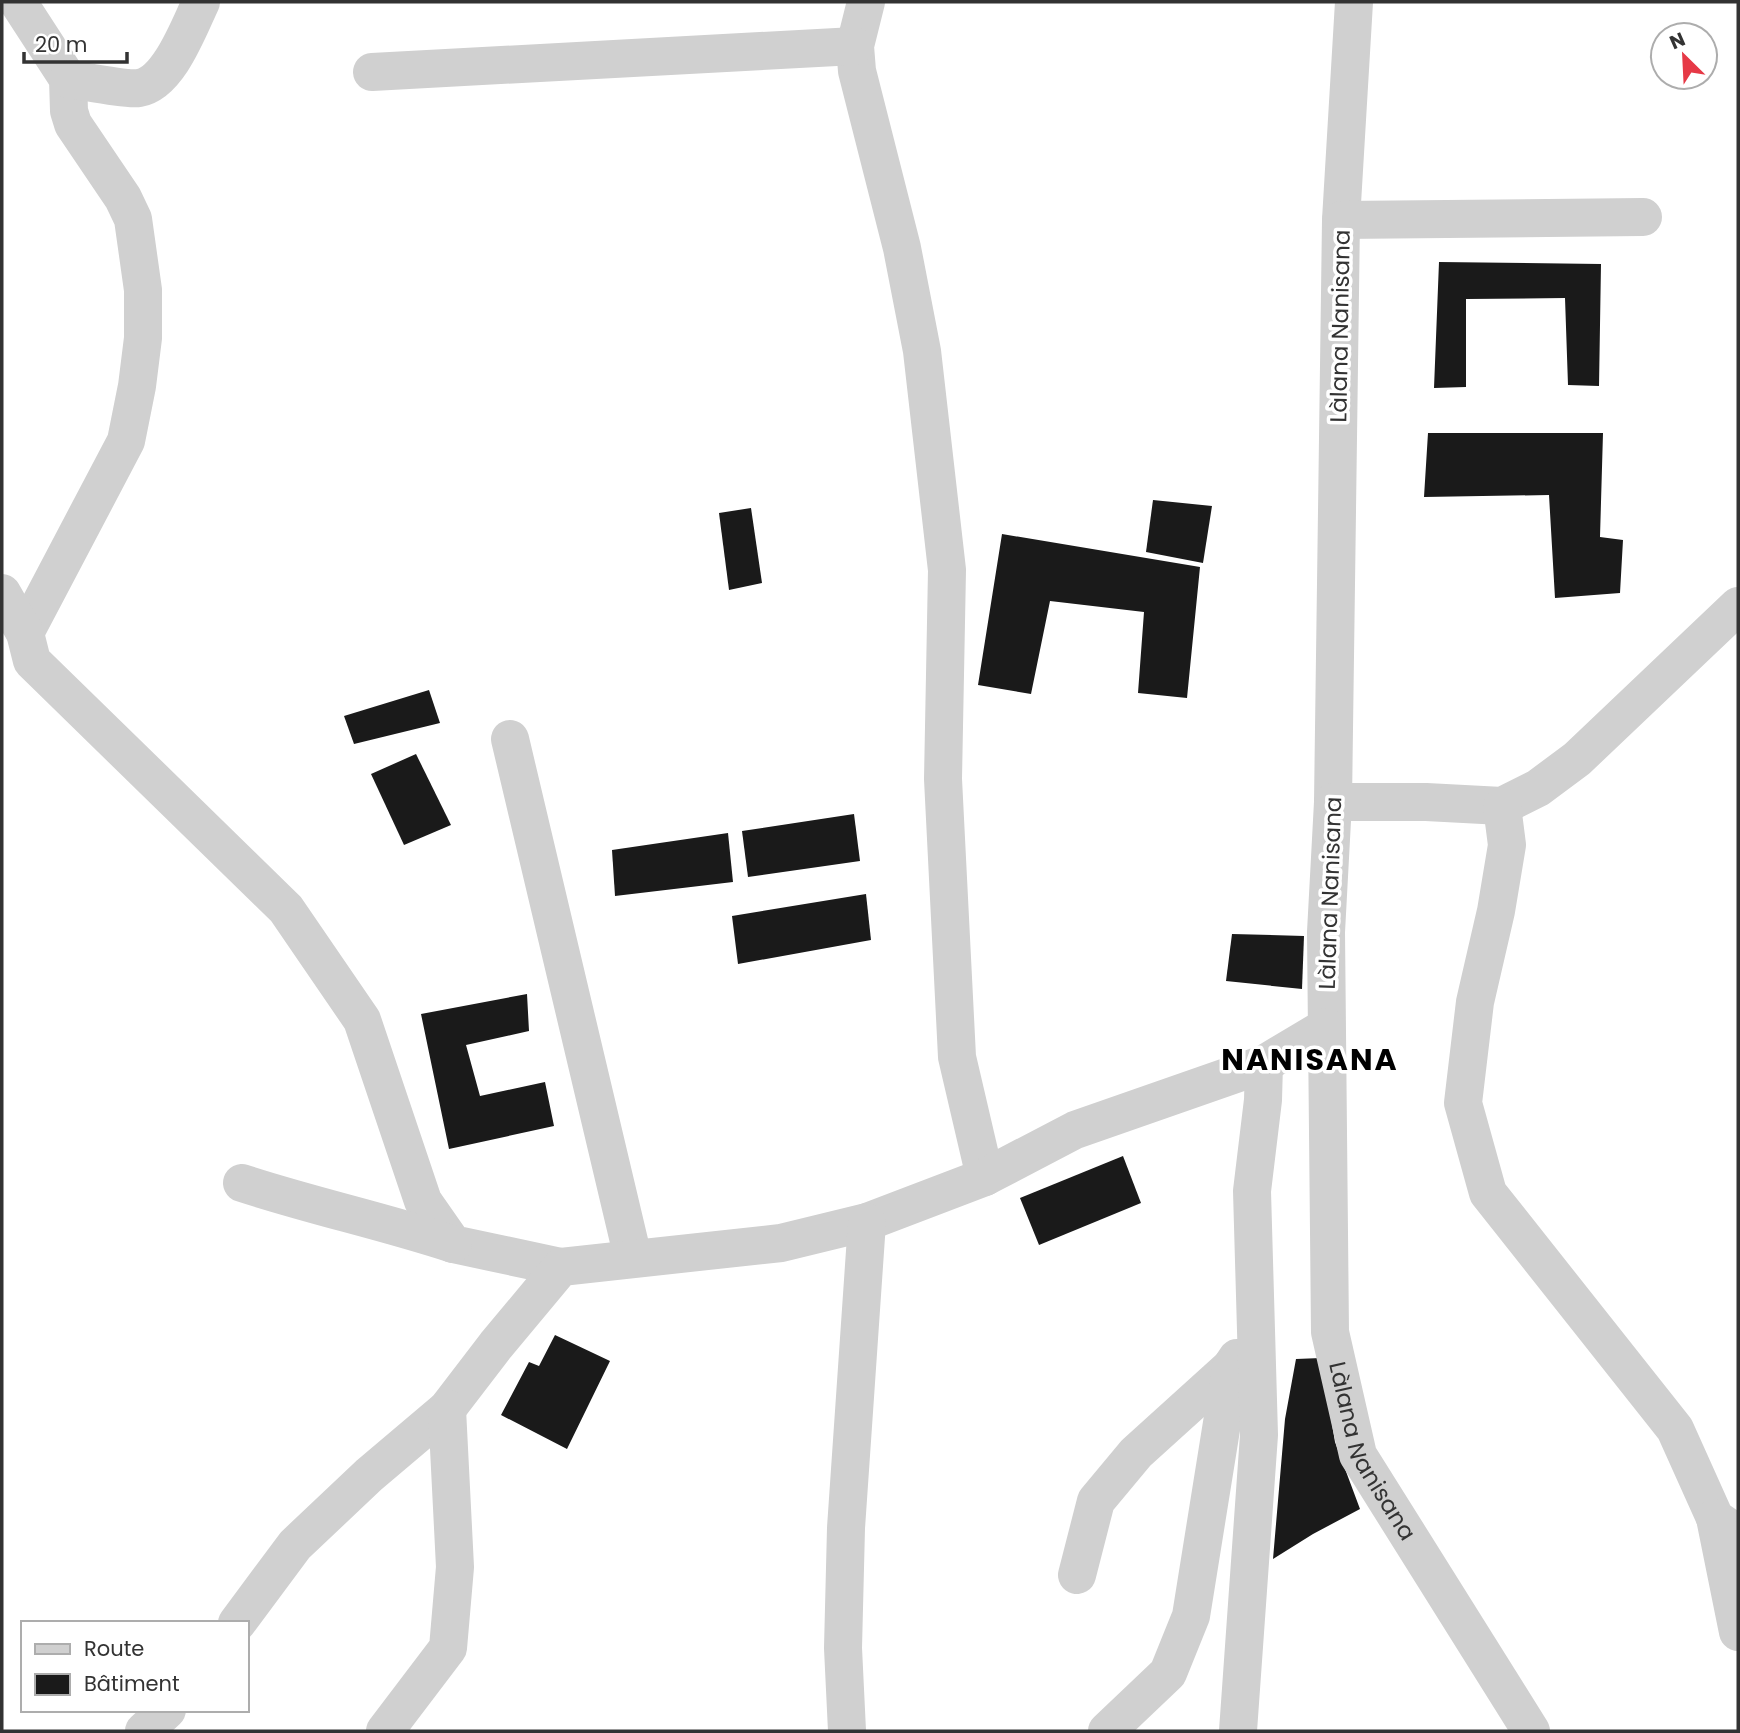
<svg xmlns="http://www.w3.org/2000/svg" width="1740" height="1733" font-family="Poppins,sans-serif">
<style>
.building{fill:#1a1a1a}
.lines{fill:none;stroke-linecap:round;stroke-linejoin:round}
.minor{stroke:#d0d0d0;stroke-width:38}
.labels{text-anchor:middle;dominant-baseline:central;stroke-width:7;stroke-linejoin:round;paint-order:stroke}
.street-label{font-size:23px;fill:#333;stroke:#fff}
.district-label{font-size:30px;font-weight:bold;letter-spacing:2px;fill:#000;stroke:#fff}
</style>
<rect width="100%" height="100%" fill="#fff"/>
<g class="building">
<polygon points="1439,262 1601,264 1599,386 1568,385 1565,298 1466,299 1466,387 1434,388"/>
<polygon points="1428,433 1603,433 1600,537 1623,540 1620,593 1555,598 1549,495 1424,497"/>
<polygon points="1153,500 1212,506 1203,563 1146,552"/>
<polygon points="751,508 762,583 729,590 719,513"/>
<polygon points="1002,534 1200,567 1187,698 1138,693 1144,612 1050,601 1031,694 978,685"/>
<polygon points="429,690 440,723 354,744 344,716"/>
<polygon points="416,754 451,825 404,845 371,774"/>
<polygon points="854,814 860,861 748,877 742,831"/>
<polygon points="728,833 733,882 615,896 612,850"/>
<polygon points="866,894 871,940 738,964 732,916"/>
<polygon points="1232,934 1304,936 1302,989 1226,981"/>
<polygon points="527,994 529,1031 466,1045 480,1096 545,1082 554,1126 449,1149 421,1014"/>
<polygon points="1123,1156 1141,1203 1039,1245 1020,1198"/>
<polygon points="555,1335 610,1361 567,1449 501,1415 529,1362 539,1366"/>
<polygon points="1321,1358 1335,1442 1360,1509 1313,1534 1273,1559 1285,1419 1296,1359"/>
</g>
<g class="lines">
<g class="minor">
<polyline points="18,2 68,79 69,111 73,124 123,198 133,219 143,290 143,338 137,386 126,441 25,633"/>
<polyline points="866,2 855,46 857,71 902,248 922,351 947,570 943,779 957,1057 985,1177"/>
<path id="s1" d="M1354,2l-13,218 -8,582 -7,130 4,400 28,123 173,276"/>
<polyline points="372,72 855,46"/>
<path d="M68,79c15,2 59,11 71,9 30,-5 50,-61 62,-86"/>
<polyline points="1341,220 1643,217"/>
<polyline points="2,593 25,633 32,661 286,909 362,1020 423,1201 453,1244 561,1267"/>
<polyline points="510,739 633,1258"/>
<polyline points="1333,802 1426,802 1502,806 1538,788 1577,759 1738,606"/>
<polyline points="1502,806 1507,845 1496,911 1475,1002 1463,1103 1488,1193 1675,1429 1715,1518 1738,1534"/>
<path d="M242,1183c70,23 141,38 211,61"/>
<polyline points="1715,1518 1738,1632"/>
<polyline points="1077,1575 1096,1501 1136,1453 1231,1367 1237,1358"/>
<polyline points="237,1623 295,1545 369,1475 447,1409 496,1345 561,1267 781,1243 867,1222 985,1177 1075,1130 1264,1064 1326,1027"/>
<polyline points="144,1731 167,1710"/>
<polyline points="385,1731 448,1648 455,1567 447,1409"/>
<polyline points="847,1731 843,1648 846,1528 867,1222"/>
<polyline points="1107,1731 1168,1673 1191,1616 1231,1367"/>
<polyline points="1238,1731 1259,1435 1252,1191 1263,1100 1264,1064"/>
</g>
</g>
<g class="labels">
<g class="street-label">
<text transform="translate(1340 326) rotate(-89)">Làlana Nanisana</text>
<text transform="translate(1330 893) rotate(-88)">Làlana Nanisana</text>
<text stroke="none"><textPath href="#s1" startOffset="1458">Làlana Nanisana</textPath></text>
</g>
<g class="district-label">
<text x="1310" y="1059">NANISANA</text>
</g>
</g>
<rect width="1740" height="1733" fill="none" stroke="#333333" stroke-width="7"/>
<rect x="21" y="1621" width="228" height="91" fill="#ffffff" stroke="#adadad" stroke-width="2"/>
<rect x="35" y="1644" width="35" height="10" fill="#d0d0d0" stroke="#adadad" stroke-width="2"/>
<text x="84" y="1656" font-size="21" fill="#333333">Route</text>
<rect x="35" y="1674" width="35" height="21" fill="#1a1a1a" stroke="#adadad" stroke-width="2"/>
<text x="84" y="1691" font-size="21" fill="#333333">Bâtiment</text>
<g transform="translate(1684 56) rotate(336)"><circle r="33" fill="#ffffff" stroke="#adadad" stroke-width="2"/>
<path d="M0-5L12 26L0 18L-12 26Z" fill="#e63946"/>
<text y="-10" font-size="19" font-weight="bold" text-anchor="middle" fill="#333333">N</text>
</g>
<path d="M24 52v10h103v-10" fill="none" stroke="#333333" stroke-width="3.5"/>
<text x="35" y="52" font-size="21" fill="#333333" stroke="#ffffff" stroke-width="5" paint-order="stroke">20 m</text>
</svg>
